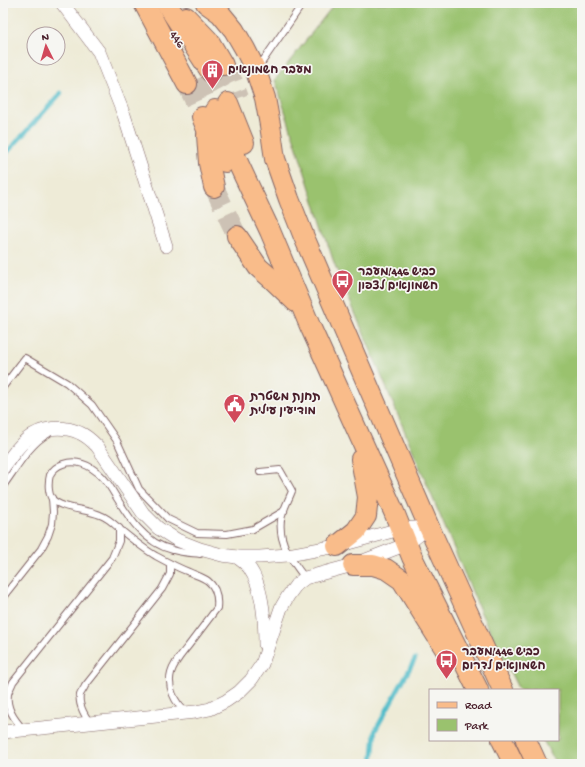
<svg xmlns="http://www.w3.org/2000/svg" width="585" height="767" font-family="'Gochi Hand','Playpen Sans Hebrew',sans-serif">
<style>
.green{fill:#9ac26e;stroke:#72704c}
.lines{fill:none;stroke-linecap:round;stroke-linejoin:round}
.stream{stroke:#4fbcc9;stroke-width:4.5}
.primary-tunnel{stroke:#cdc2b5;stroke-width:20;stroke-dasharray:20 10;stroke-linecap:butt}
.lane-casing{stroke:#836667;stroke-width:8}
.street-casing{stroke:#836667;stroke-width:14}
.primary-casing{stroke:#836667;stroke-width:22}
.lane{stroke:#fff;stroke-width:6}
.street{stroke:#fff;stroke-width:13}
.primary{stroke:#f9bc8a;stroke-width:20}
.labels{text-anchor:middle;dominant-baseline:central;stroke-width:3.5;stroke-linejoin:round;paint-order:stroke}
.street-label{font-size:12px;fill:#4a1f2b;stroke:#f6f6f2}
.poi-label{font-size:12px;font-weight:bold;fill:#4a1f2b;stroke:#f6f6f2;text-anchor:start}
</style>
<rect width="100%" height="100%" fill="#f6f6f2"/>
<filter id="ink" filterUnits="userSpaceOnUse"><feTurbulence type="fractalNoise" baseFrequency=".025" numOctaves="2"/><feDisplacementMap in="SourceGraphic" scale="8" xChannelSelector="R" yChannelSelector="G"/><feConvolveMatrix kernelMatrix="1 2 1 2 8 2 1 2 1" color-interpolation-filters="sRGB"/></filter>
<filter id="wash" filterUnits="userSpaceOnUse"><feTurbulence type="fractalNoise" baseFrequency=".012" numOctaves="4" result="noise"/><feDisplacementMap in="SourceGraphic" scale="16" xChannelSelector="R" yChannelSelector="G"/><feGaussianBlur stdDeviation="0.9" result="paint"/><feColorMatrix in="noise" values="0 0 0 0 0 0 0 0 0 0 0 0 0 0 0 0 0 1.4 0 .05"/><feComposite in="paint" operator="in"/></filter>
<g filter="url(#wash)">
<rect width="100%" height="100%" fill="#eeebd7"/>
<polygon class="green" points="335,3 582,3 582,764 556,764 543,740 558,740 558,690 519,690 481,613 334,263 275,80"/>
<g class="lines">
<g class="stream">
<polyline points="3,157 61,93"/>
<polyline points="372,764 375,731 415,659"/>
</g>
</g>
</g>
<g filter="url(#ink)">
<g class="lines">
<g class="primary-tunnel">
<polyline points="223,65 233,82 239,98"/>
<polyline points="211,72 228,103"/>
<polyline points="199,78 215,110"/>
<polyline points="187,84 202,117"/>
<polyline points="214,187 237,236"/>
</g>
<defs>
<g id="lane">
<polyline points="258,68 303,3"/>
<polyline points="3,387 25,358 67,383 92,405 117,441 139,489 168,519 197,533 227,534 253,529 284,511"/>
<path d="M260,472l20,-2 12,21c-3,8 -10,21 -11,29 -3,23 11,41 24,58"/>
<path d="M3,486c12,-16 27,-43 45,-52"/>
<polyline points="3,597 41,549 48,536 52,524 53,512 52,498"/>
<path d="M185,711c-10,-8 -18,-24 -14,-38 3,-11 11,-19 18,-28 9,-12 19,-25 28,-37 1,-10 0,-20 -9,-27 -5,-4 -13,-6 -19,-9 -11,-4 -22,-10 -33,-16 -12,-7 -23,-16 -34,-25 -7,-6 -13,-13 -22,-16 -13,-6 -39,-6 -48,-16 -4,-6 -4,-17 -2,-24 3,-6 7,-9 13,-11 21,-7 40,10 49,26 15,25 31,53 61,60 9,3 18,3 27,4"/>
<path d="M90,723c-5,-7 -12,-18 -10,-28 1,-3 4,-6 5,-9l77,-97 8,-15v-10"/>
<path d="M23,729c-9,-10 -17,-21 -15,-35 1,-4 4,-9 5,-12l99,-124 7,-17v-13"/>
</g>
<g id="street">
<polyline points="62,3 99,52 124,115 166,246"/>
<path d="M3,468c7,-10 14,-21 24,-29 14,-12 36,-14 53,-6 7,3 12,8 17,13l46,67 15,15 19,12 23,9 22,6 15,2h23l28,-2 49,-9 63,-17 29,-2 -22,17 -54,21 -48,13 -9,7 -8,11 -7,12 -19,56 -11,16 -12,12 -13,9 -16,8 -15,3 -192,20"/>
<path d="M237,557c5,4 10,7 13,12 13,19 15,54 15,76"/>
</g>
<g id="primary">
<polyline points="144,3 187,84"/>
<polyline points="166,3 211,72"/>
<polyline points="206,3 220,13 234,30 245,49 256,71 265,98 270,125 275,159 289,199 304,237 429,527 503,690"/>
<polyline points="186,17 209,41 223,65"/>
<polyline points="228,103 244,143"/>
<polyline points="215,110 239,165 270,231 310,326 394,512 412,557 478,690"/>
<polyline points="202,117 206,127 225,162"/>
<polyline points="207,135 209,163 214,187"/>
<polyline points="237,236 258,267 273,280 296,302"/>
<polyline points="337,546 356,531 366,516 368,497 361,459"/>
<polyline points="353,565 373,565 386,569 402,580 420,609 447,652"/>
<polyline points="502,740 514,764"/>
<polyline points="526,740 537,764"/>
</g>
</defs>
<use href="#lane" class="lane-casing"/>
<use href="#street" class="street-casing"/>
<use href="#primary" class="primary-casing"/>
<use href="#lane" class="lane"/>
<use href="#street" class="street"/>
<use href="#primary" class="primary"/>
</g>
</g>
<defs>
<symbol id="building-pin" viewBox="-11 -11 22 30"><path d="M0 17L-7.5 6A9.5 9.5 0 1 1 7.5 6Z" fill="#d1495b" stroke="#f6f6f2"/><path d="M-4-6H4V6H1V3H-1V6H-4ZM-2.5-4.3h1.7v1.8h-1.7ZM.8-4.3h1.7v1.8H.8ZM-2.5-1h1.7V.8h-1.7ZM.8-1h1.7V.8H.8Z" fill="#fff"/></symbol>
<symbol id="bus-pin" viewBox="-11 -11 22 30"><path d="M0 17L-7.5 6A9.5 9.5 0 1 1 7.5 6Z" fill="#d1495b" stroke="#f6f6f2"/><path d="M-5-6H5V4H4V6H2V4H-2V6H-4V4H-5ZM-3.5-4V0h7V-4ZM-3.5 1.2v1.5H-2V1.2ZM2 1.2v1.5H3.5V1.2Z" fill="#fff"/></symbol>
<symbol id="civic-pin" viewBox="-11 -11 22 30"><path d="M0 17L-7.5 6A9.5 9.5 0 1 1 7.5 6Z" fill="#d1495b" stroke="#f6f6f2"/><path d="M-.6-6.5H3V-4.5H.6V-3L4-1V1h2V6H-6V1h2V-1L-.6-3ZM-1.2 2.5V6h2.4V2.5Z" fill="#fff"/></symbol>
</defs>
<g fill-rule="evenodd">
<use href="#building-pin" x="200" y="58" width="25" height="34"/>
<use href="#bus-pin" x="330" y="268" width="25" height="34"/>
<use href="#civic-pin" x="222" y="392" width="25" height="34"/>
<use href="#bus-pin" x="434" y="648" width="25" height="34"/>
</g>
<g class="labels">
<g class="street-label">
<text transform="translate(176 40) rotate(56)">446</text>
</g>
<g class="poi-label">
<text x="228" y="71">מעבר חשמונאים</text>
<text x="358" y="273">כביש 446/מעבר<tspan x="358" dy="14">חשמונאים לצפון</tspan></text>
<text x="250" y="398">תחנת משטרת<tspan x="250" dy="14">מודיעין עילית</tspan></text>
<text x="462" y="653">כביש 446/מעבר<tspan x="462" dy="14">חשמונאים לדרום</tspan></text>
</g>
</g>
<rect width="585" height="767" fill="none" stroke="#f6f6f2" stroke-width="16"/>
<rect x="429" y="689" width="130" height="52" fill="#f6f6f2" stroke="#b1a0a2"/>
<rect x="437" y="702" width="20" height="6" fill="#f9bc8a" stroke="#b1a0a2"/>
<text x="465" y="709" font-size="12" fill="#4a1f2b">Road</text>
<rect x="437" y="719" width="20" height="12" fill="#9ac26e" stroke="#b1a0a2"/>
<text x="465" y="729" font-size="12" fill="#4a1f2b">Park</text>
<g transform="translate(46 46) rotate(355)"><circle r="19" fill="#f6f6f2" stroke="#b1a0a2"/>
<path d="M0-3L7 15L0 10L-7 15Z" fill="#d1495b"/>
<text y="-6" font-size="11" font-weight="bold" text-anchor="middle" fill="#4a1f2b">N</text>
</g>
</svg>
